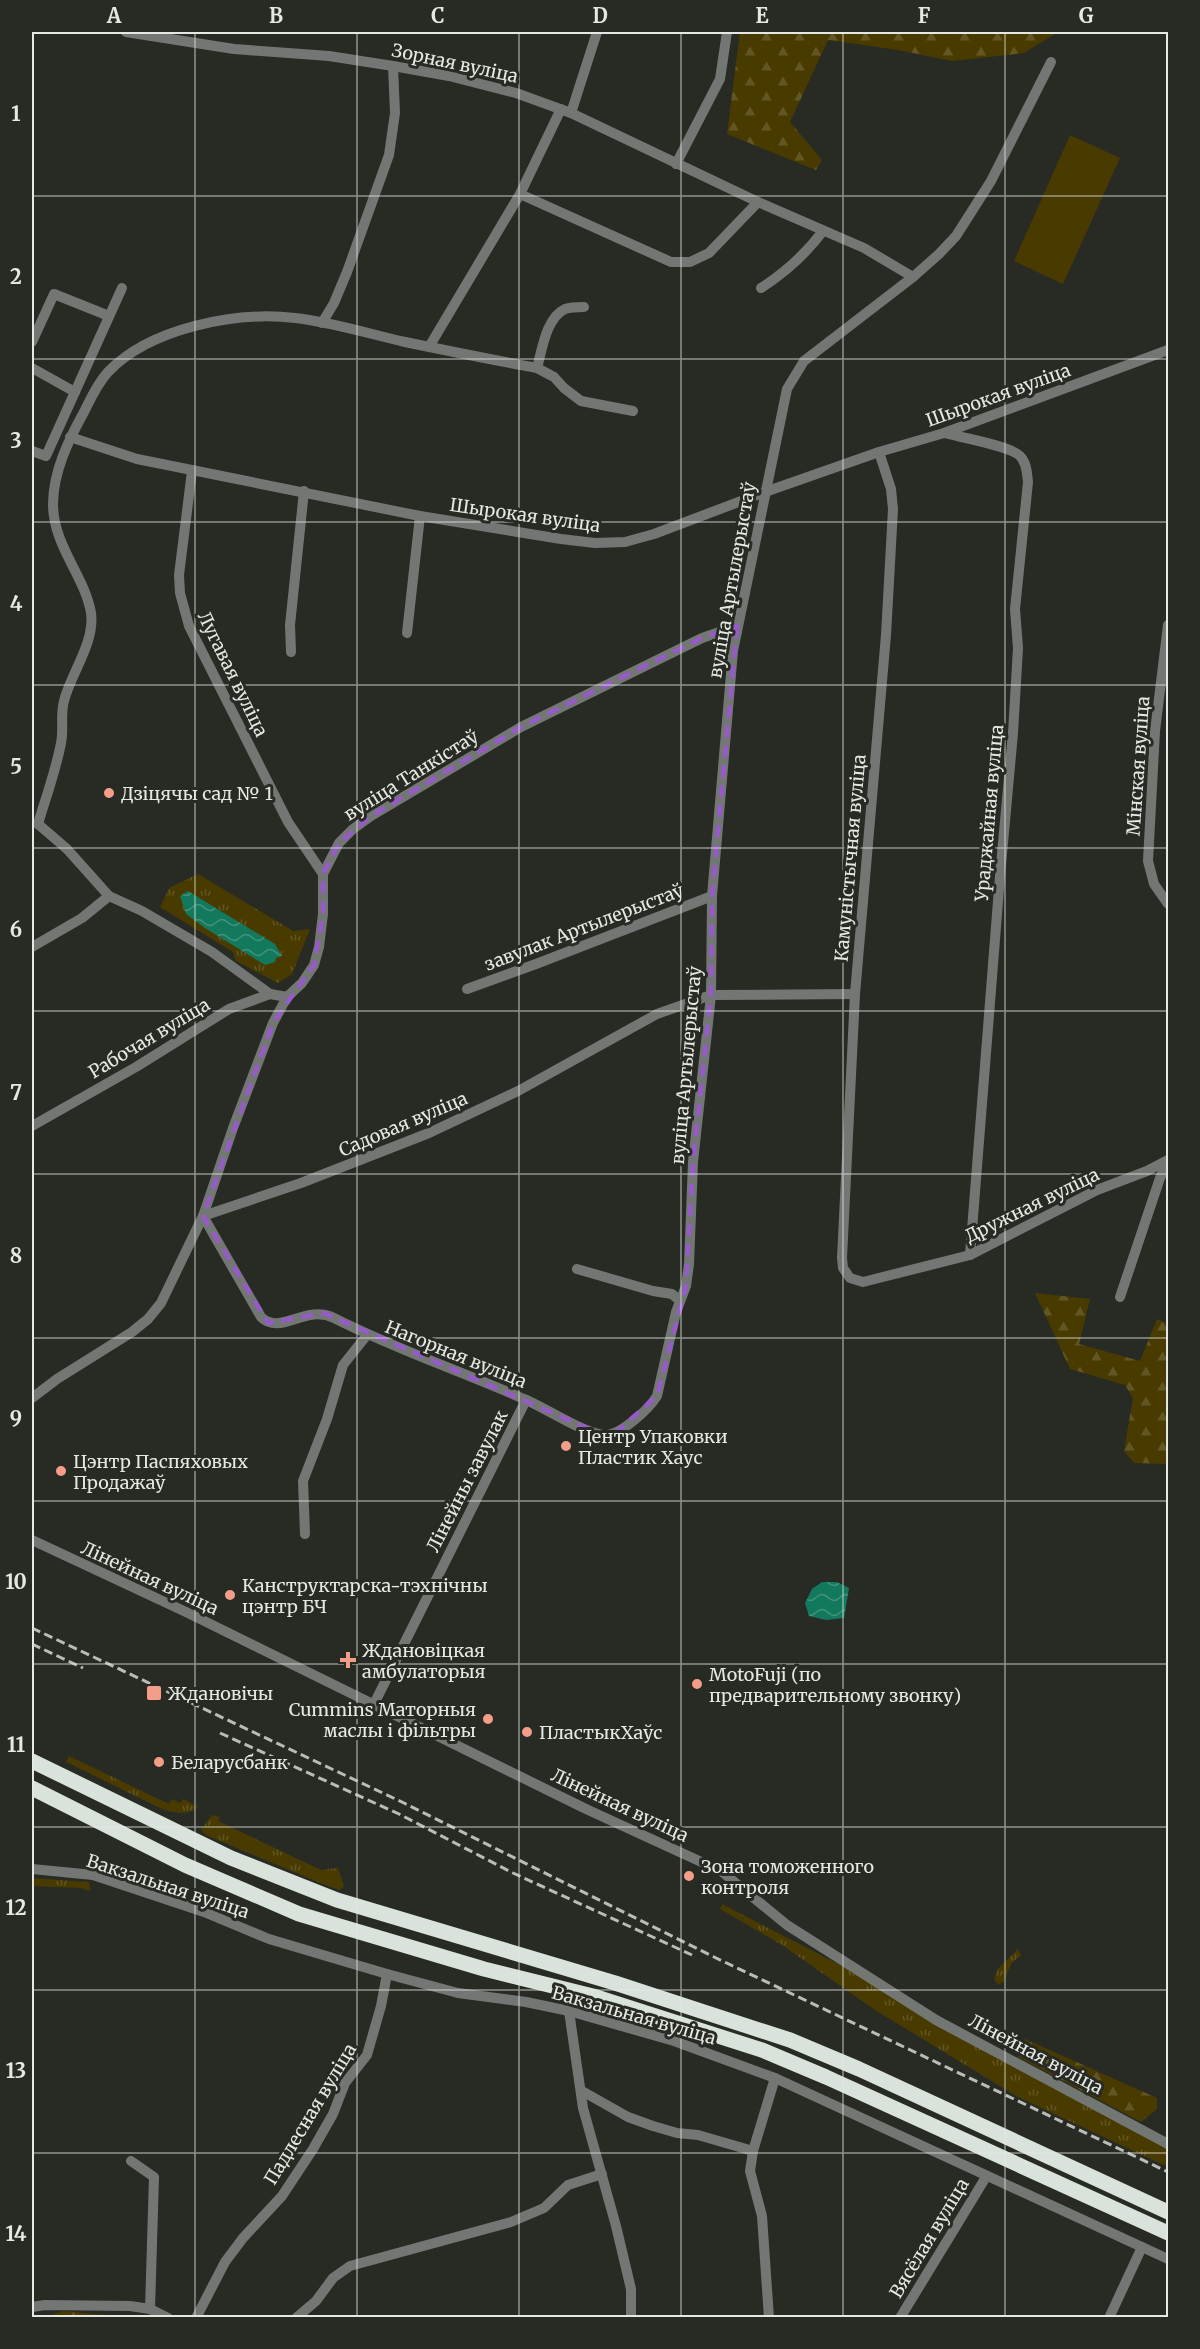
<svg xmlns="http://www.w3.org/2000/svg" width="1200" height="2349" font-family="Merriweather,serif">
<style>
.grass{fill:url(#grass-tufts)}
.forest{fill:url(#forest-firs)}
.garden{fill:#493a00}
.water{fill:url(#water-waves)}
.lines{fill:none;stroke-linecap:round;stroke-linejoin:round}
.minor{stroke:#737774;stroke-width:10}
.highway{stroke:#dae3db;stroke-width:15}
.rail{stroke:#b9bcb7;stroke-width:3;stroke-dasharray:9 4.5;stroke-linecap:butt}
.marked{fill:none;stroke:#965bc8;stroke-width:4.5;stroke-dasharray:12 8;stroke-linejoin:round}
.grid{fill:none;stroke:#e6e8e4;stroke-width:1.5;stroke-opacity:0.55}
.poi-dot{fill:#f49e89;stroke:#282b24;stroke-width:2}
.labels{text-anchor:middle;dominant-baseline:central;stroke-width:6;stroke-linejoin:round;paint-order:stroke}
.street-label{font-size:18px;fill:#e6e8e4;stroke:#282b24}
.poi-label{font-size:18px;fill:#e6e8e4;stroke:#282b24;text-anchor:start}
.neatline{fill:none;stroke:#e6e8e4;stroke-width:2}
.grid-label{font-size:20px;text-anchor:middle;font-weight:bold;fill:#e6e8e4}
</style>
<defs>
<pattern id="grass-tufts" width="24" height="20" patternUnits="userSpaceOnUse" patternTransform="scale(1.5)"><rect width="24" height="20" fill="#493a00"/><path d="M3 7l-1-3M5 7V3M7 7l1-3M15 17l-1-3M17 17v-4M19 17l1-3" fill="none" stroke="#635625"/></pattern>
<pattern id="forest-firs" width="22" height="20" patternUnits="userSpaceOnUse" patternTransform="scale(1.5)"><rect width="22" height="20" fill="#493a00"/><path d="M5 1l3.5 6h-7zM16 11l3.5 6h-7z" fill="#635625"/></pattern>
<pattern id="water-waves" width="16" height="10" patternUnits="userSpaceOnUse" patternTransform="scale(1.5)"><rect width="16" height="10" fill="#13795d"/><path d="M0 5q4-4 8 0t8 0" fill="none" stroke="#41927c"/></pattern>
</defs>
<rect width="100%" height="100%" fill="#282b24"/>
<g class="grass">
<polygon points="198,874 293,931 310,929 292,974 278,983 236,961 233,952 160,907 169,888"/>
<path d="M69,1756l100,48 3,-5 9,4 2,-4 15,8c-10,9 -24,6 -36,2l-96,-47z"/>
<polygon points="212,1815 220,1817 218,1821 321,1870 338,1868 344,1886 340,1890 325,1885 206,1835 201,1830"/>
<polygon points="32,1878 89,1882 90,1891 81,1888 32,1886"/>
<polygon points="722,1904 898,1995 1168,2144 1168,2167 1018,2097 875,2010 782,1945 720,1909"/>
<polygon points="1018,1949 1021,1955 1011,1964 1004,1981 998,1985 994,1979 998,1969"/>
</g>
<g class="forest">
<polygon points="740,32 1058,32 1024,53 952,61 898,50 828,40 790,122 822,160 816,170 727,134"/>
<polygon points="1035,1293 1090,1299 1079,1344 1140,1361 1157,1319 1168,1324 1168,1464 1134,1463 1124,1451 1133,1398 1125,1385 1070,1369"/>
<polygon points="1025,2039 1157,2098 1157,2109 1141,2122 1018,2057 1018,2042"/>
<polygon points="63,2311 127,2317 46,2317"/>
</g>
<polygon class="garden" points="1070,135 1120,158 1063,284 1014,261"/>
<g class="water">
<polygon points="188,891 275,944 282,956 276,958 275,962 265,965 205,928 186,914 180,896"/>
<polygon points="822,1582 837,1582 849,1588 844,1618 826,1620 809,1616 805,1603 812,1589"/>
</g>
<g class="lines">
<g class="minor">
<polyline points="126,32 234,49 329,56 393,66 449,76 516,93 571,113 758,202 864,248 913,277"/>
<polyline points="571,113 597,32"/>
<polyline points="676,164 720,79 727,32"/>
<polyline points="520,194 671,262 690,262 709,253 758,202"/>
<path d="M761,288c25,-16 44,-33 62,-57"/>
<polyline points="322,323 334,303 347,272 389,155 395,113 393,66"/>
<polyline points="32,342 54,294 109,316"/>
<polyline points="429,347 520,194 561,109"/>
<polyline points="32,368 75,392"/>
<path d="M537,368c5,-18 9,-50 28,-59 6,-2 14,-2 19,-2"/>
<path d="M944,433c15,4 67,13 76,23 7,7 7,18 8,26l-13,127 3,39 -5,85 -13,143 -30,379"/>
<polyline points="70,437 137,459 420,516 561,539 595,543 625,542 654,534 765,492 879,452 944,433 1168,350"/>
<polyline points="32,451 46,456 122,288"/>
<polyline points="879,452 891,489 893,509 886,635 855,994 842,1258 843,1268 850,1278 863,1282 970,1255 1097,1190 1147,1171 1168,1160"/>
<polyline points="192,471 179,575 180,593 189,626 288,822 323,874"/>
<polyline points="1168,625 1155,731 1148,861 1154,884 1168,904"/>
<polyline points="407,633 420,516"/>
<polyline points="291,652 290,625 304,491"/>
<path d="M38,824c8,-27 18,-54 23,-81 3,-14 -1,-28 3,-42 7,-28 31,-58 27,-88 -6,-37 -38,-67 -38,-109 0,-32 16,-65 31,-92 7,-14 13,-28 24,-40 42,-44 128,-61 187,-54 37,4 74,16 110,24 44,9 88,18 132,26l17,9 10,11 17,13 52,10"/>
<polyline points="38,824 67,849 109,896 142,911 212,952 270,994"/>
<polyline points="32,947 82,918 109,896"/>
<polyline points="467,989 536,964 712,896"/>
<polyline points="32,1126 136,1067 229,1009 270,994 287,997"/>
<path d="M203,1216l58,101c20,19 44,-13 73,1 61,31 127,53 190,81 22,9 57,33 79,36 16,2 46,-26 54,-39l19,-84 10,-26 3,-22 4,-102 18,-167 1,-99 21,-245 54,-262 17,-28 109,-84 26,-23 17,-18 35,-55 60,-119"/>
<polyline points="203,1216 301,1183 429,1133 518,1091 657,1014 711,995 855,994"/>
<polyline points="577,1269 653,1291 672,1294 680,1301"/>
<polyline points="1120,1297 1160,1178 1168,1161"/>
<polyline points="32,1398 57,1379 132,1332 148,1319 161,1303 203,1216 233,1128 273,1023 287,997 302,983 314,965 319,947 323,914 323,874 339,843 353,829 371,816 521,727 702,638 737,626"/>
<polyline points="305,1534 303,1481 327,1419 343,1365 367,1335"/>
<polyline points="32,1540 186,1612 586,1809 721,1871 787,1925 936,2020 1168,2144"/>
<polyline points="373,1706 526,1400"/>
<polyline points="32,1869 93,1875 204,1912 269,1939 387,1974 458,1993 526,2002 569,2011 674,2041 775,2078 1168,2259"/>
<polyline points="569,2011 583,2108 616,2226 631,2289 631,2318"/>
<polyline points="582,2091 628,2117 653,2126 677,2133 698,2135 753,2151 750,2171 762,2216 769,2318"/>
<polyline points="753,2151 775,2078"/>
<polyline points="131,2161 154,2177 150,2309"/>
<polyline points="32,2307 45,2305 130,2306 150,2309 168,2318"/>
<polyline points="196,2318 225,2262 243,2238 282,2196 313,2149 333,2114 345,2083 367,2055 381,2006 387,1974"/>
<polyline points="296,2318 316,2301 333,2278 350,2266 511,2222 544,2208 568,2185 602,2174"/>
<polyline points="900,2318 986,2177"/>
<polyline points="1109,2318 1142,2247"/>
</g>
<g class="highway">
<polyline points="32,1761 231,1858 337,1900 615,1983 790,2040 859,2069 1168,2212"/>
<polyline points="32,1788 185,1865 299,1914 484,1969 593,1996 762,2050 826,2077 1168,2233"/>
</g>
<g class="rail">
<polyline points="32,1628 404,1803 714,1957 1168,2172"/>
<polyline points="32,1644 83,1668"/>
<polyline points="220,1733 399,1814 513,1873 692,1955"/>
</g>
</g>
<path class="marked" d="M737,626l-25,270 -1,99 -18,167 -7,124 -29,110 -43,38 -11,1 -279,-122 -56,10 -65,-107 70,-193 41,-58 9,-51v-40l16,-31 32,-27 150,-89 181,-89z"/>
<path class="grid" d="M195,32v2286M357,32v2286M519,32v2286M681,32v2286M843,32v2286M1005,32v2286M32,196h1136M32,359h1136M32,522h1136M32,685h1136M32,848h1136M32,1011h1136M32,1174h1136M32,1338h1136M32,1501h1136M32,1664h1136M32,1827h1136M32,1990h1136M32,2153h1136"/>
<g class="poi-dot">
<circle cx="109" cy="793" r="6"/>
<circle cx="566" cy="1446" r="6"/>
<circle cx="61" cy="1471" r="6"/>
<circle cx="230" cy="1595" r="6"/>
<path d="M345 1651h6v6h6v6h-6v6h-6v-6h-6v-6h6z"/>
<circle cx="697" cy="1684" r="6"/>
<rect x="146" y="1685" width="16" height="16" rx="3"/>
<circle cx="488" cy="1719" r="6"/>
<circle cx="527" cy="1732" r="6"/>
<circle cx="159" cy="1762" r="6"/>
<circle cx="689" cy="1876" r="6"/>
</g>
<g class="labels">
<g class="street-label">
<text transform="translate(455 63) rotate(12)">Зорная вуліца</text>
<text transform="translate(998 395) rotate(-20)">Шырокая вуліца</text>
<text transform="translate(525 515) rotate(8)">Шырокая вуліца</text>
<text transform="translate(732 580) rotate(-80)">вуліца Артылерыстаў</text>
<text transform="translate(233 674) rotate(64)">Лугавая вуліца</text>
<text transform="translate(1138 766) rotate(-86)">Мінская вуліца</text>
<text transform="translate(411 775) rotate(-32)">вуліца Танкістаў</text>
<text transform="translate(989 813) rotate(-85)">Ураджайная вуліца</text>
<text transform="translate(850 858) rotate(-85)">Камуністычная вуліца</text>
<text transform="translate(584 927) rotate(-21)">завулак Артылерыстаў</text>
<text transform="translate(149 1038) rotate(-31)">Рабочая вуліца</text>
<text transform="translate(686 1065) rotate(-85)">вуліца Артылерыстаў</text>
<text transform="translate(403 1124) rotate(-23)">Садовая вуліца</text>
<text transform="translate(1032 1205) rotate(-26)">Дружная вуліца</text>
<text transform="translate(456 1354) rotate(22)">Нагорная вуліца</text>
<text transform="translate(467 1481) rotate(-63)">Лінейны завулак</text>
<text transform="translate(150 1578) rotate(25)">Лінейная вуліца</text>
<text transform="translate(620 1805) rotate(25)">Лінейная вуліца</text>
<text transform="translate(168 1886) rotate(18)">Вакзальная вуліца</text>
<text transform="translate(634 2015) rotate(16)">Вакзальная вуліца</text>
<text transform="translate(1036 2054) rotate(28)">Лінейная вуліца</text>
<text transform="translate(310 2114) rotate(-59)">Падлесная вуліца</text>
<text transform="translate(929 2238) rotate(-59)">Вясёлая вуліца</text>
</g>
<g class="poi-label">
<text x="121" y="793">Дзіцячы сад № 1</text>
<text x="578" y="1436">Центр Упаковки<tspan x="578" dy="21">Пластик Хаус</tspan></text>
<text x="73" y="1461">Цэнтр Паспяховых<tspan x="73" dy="21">Продажаў</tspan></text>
<text x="242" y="1585">Канструктарска-тэхнічны<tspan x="242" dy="21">цэнтр БЧ</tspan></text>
<text x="362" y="1650">Ждановіцкая<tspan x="362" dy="21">амбулаторыя</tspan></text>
<text x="709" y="1674">MotoFuji (по<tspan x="709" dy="21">предварительному звонку)</tspan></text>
<text x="168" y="1693">Ждановічы</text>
<text x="476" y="1709" text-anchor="end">Cummins Маторныя<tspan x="476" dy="21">маслы і фільтры</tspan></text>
<text x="539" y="1732">ПластыкХаўс</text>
<text x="171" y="1762">Беларусбанк</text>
<text x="701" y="1866">Зона томоженного<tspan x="701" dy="21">контроля</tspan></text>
</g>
</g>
<rect width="1200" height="2349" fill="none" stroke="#282b24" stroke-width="66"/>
<rect x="33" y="33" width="1134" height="2283" class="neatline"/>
<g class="grid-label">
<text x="114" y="23">A</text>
<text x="276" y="23">B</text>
<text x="438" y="23">C</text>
<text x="600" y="23">D</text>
<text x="762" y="23">E</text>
<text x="924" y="23">F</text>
<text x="1086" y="23">G</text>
<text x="16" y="121">1</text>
<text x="16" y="284">2</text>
<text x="16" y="448">3</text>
<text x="16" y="611">4</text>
<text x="16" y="774">5</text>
<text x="16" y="937">6</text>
<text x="16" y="1100">7</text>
<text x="16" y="1263">8</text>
<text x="16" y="1426">9</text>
<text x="16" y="1589">10</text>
<text x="16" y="1752">11</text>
<text x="16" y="1915">12</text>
<text x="16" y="2078">13</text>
<text x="16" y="2241">14</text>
</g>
</svg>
